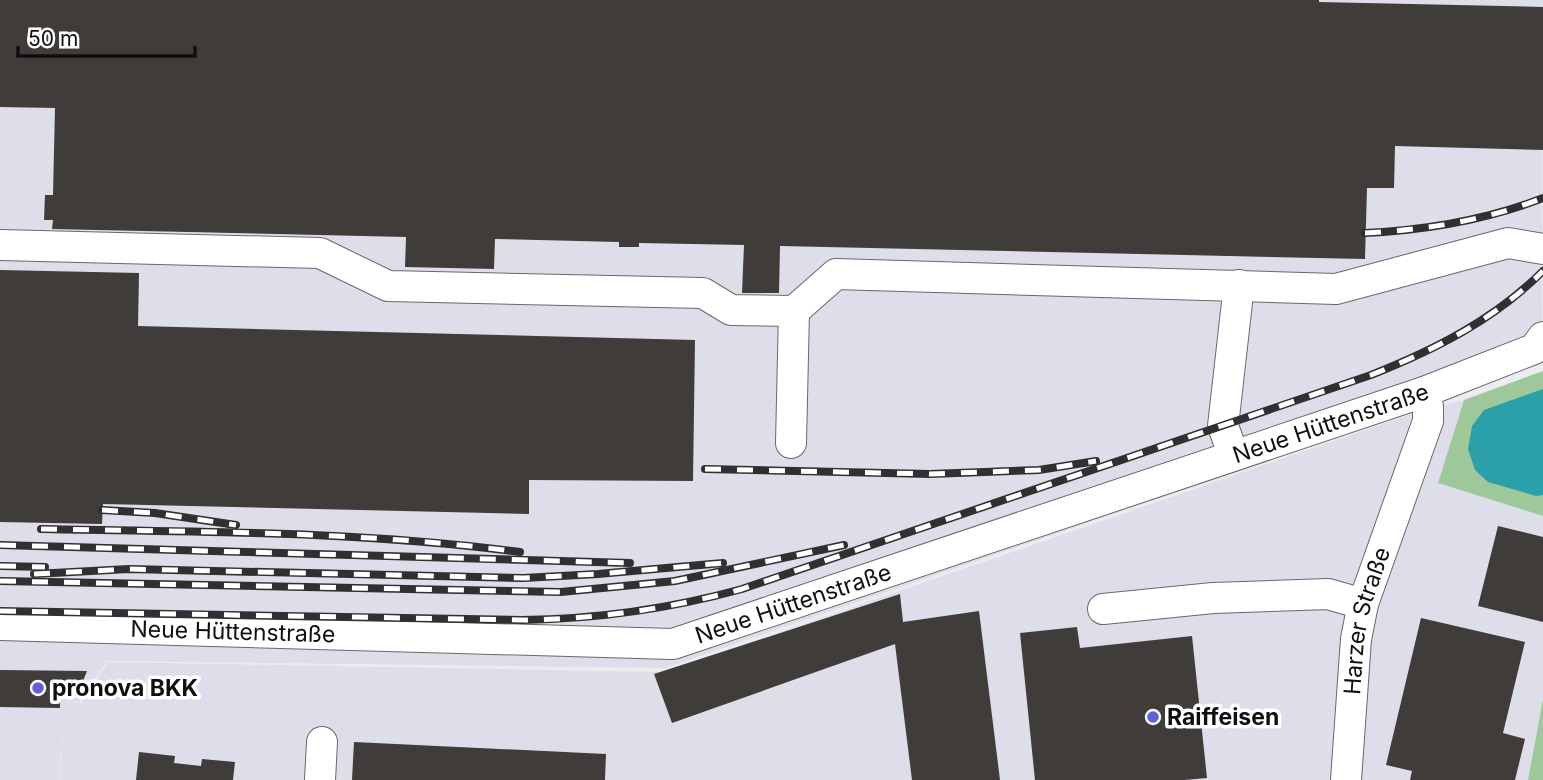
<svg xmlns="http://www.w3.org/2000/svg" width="1543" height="780" font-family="Inter,sans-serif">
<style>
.built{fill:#dddeea}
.green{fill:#9fc89a}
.water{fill:#2ba0a9}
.building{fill:#403c3a}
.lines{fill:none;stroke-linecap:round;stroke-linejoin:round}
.minor-casing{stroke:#68686c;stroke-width:32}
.minor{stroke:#fff;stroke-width:30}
.rail-casing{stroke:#303032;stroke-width:8}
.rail{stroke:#fff;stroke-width:5;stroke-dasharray:16;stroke-linecap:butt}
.poi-dot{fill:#5f5fd7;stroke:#fff;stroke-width:2.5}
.labels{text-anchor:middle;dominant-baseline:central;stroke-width:7;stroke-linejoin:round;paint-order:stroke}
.street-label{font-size:23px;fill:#0f0f11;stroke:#fff}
.poi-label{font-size:23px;font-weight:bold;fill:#0f0f11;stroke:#fff;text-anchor:start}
</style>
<rect width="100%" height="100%" fill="#ebebf0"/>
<polygon class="built" points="0,0 1543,0 1542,362 1428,406 665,668 107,661 80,701 74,703 81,702 108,662 665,672 1429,408 1464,400 1438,483 1543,516 1543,699 1528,780 60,780 65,704 59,780 0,780"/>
<g class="green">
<polygon points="1543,371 1543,516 1438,483 1464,400"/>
<polygon points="1543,699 1543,780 1528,780"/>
</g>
<polygon class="water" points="1543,389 1543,495 1536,496 1488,482 1475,470 1468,449 1472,426 1484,410"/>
<g class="building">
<polygon points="0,0 1319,0 1319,2 1543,7 1543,150 1395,146 1394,188 1367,188 1365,259 780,246 779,293 742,293 744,245 639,243 639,247 619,247 619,242 495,239 494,269 405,267 406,237 52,229 53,220 44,220 45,195 53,195 55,108 0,107"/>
<polygon points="0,270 139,273 138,326 695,340 693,481 529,480 529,514 103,504 102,524 0,522"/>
<polygon points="1498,526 1543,537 1543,622 1478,606"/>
<polygon points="900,594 903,622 979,611 1000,780 912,780 895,644 672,723 654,674"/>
<polygon points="1421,618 1525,642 1503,733 1525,739 1515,780 1410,780 1412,771 1386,765"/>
<polygon points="1077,627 1080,648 1192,636 1207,778 1185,780 1035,780 1020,633"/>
<polygon points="0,670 87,671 81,686 69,691 60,691 60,708 0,707"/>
<polygon points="354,742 606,754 605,780 352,780"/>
<polygon points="139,752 175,756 174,763 201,766 202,759 235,762 233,780 136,780"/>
</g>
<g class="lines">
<defs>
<g id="minor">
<polyline points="0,245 320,253 388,286 703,293 731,310 794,311 836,274 1336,289 1508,243 1543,249"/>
<polyline points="791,443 794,311"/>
<polyline points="1233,454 1223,426 1239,285"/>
<polyline points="1103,609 1213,598 1328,594 1363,604"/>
<path id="s1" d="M0,625l673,19 751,-252 110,-43 9,-12"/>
<polyline points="320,780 322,742"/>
<path id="s2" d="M1346,780l10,-141 7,-35 65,-183v-15l-4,-14"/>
</g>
</defs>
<use href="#minor" class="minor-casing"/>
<use href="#minor" class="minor"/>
<defs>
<g id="rail">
<path d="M1365,233c61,-3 121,-13 178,-35"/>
<polyline points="705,469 930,474 1039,470 1096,461"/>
<polyline points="102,510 155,513 236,525"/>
<path d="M41,529c160,3 320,2 479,23"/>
<polyline points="0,545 630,563"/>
<polyline points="0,566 45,567"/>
<polyline points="34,574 129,569 523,578 598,574 723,563"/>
<polyline points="0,581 561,592 675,581 844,545"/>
<path d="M0,611l522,9c75,-1 147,-11 220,-31l629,-214c63,-25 123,-55 172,-104"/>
</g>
</defs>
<use href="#rail" class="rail-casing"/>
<use href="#rail" class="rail"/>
</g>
<g class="poi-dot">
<circle cx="38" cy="688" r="7"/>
<circle cx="1153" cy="717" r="7"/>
</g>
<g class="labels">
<g class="street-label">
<text stroke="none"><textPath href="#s1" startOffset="1367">Neue Hüttenstraße</textPath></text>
<text stroke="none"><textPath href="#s1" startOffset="800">Neue Hüttenstraße</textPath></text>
<text stroke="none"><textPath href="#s2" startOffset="161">Harzer Straße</textPath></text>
<text stroke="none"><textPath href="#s1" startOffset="233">Neue Hüttenstraße</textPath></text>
</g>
<g class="poi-label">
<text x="52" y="688">pronova BKK</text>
<text x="1167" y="717">Raiffeisen</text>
</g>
</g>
<path d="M18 46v10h177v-10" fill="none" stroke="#0f0f11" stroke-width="3.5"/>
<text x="28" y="46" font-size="21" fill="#0f0f11" stroke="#ffffff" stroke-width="5" paint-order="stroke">50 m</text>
</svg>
